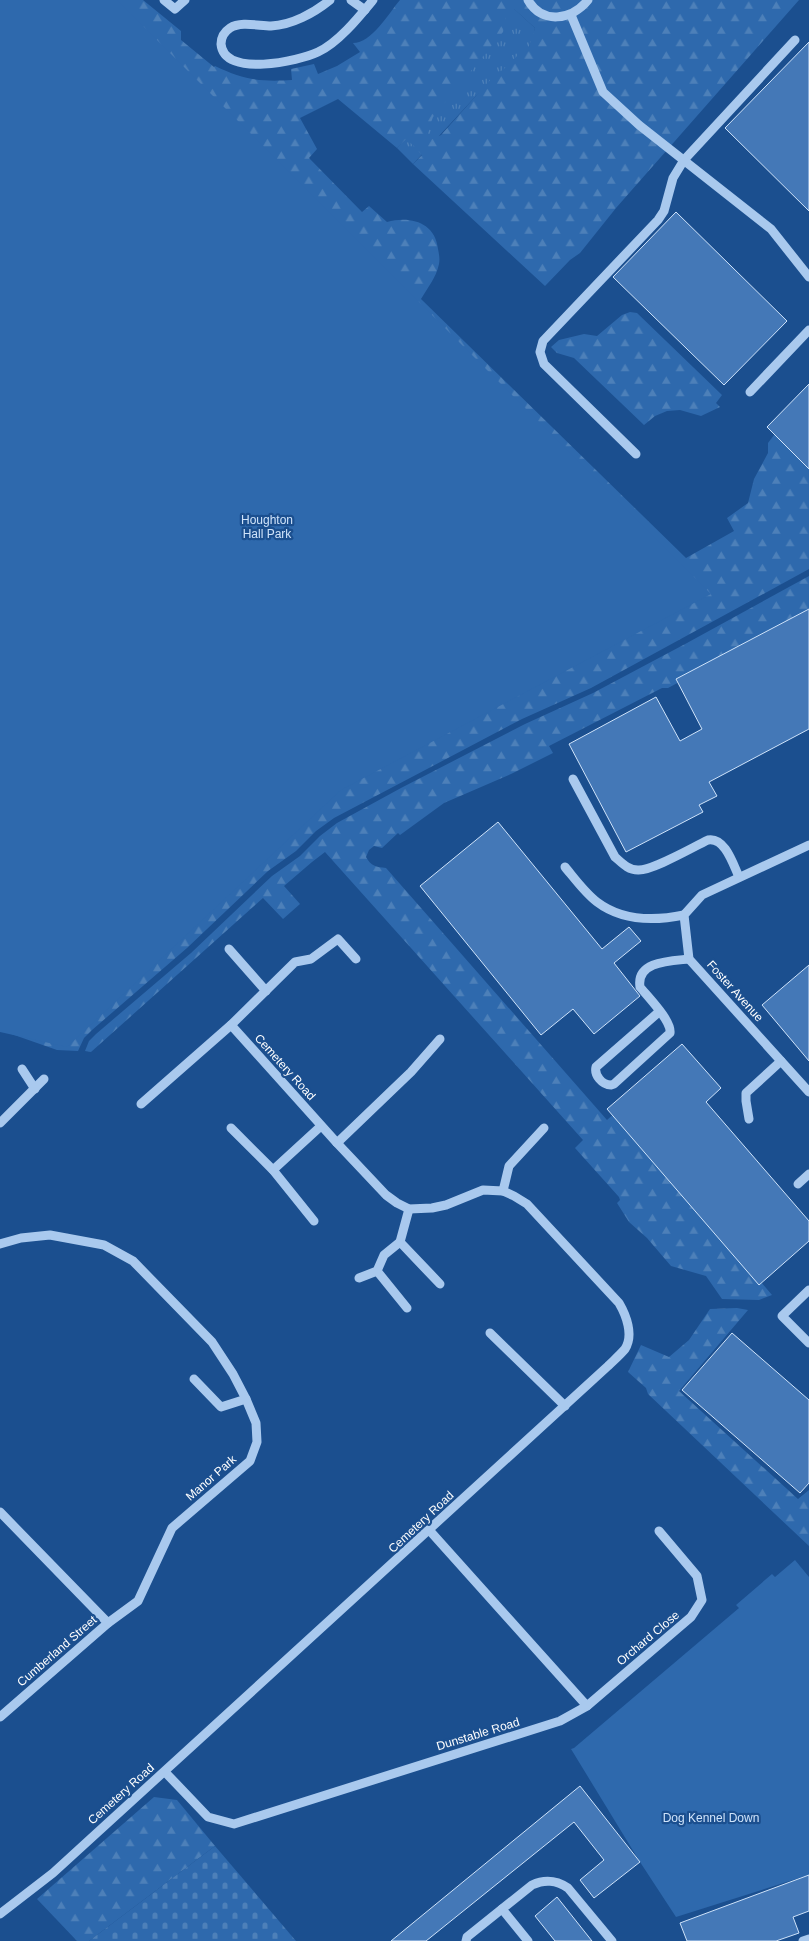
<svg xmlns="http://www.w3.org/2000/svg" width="809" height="1941" font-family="Helvetica,sans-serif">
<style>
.grass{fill:url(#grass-tufts)}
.forest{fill:url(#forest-firs)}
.cemetery{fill:url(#cemetery-stones)}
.park{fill:#2e69ad}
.building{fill:#4478b7;stroke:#cfe3fa}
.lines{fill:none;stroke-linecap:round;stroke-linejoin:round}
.minor{stroke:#a9c9ee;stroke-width:9}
.labels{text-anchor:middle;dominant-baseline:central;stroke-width:4.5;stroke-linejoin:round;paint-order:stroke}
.park-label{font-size:12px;fill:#cfe3fa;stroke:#1b4f8f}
.street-label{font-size:12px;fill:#fff;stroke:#1b4f8f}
</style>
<defs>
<pattern id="grass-tufts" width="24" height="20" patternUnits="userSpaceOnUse" patternTransform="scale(1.25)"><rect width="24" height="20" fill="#2e69ad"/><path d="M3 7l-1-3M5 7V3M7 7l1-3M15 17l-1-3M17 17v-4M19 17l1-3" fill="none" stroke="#4d80b9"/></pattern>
<pattern id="forest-firs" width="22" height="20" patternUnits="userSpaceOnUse" patternTransform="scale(1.25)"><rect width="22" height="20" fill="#2e69ad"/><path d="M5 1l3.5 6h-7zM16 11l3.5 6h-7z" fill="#4d80b9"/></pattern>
<pattern id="cemetery-stones" width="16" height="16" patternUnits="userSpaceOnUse" patternTransform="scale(1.25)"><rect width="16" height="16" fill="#2e69ad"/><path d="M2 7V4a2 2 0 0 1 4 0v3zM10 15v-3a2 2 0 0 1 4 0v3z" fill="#4d80b9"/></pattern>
</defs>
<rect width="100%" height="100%" fill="#1b4f8f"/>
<polygon class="grass" points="511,6 535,28 533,38 526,54 476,96 413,164 397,148 458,79 504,12"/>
<g class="forest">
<path d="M84,0h59l38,31v9l33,27 1,-1c29,14 46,16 77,14l-1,-11 23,-5 4,10 19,-8 23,-14 -7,-9c19,0 35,-29 47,-43h399l-183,208 -36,45 -10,7 -25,26 -132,-122 9,-9 -4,-4 11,-11 12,-5 51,-57 18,-14 13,-15 6,-2 6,-19 -21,-19 -7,2 -4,21 -70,85 -7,19 -11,11 -9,-8 -9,9 -59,-49 -38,19 17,31 -8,9 53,54 7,-6 18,16c23,-6 48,0 51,27 1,5 2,10 1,15 -3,14 -11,23 -18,35l265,259 48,-27 -7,-13 21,-15 6,-24 14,-26v-10l6,-8h3l32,31v103l-218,119 -69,31 -188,99 -18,13 -20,20 -28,20 -81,77 -95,82 -8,8 -6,13 -21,-1 -57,-20z"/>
<polygon points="630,312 637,313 722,395 716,403 720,407 701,416 680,410 667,411 655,416 644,425 574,358 557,353 551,347 559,340 584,334 597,336 622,315"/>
<path d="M809,576v37l-141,75h-6l-113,58 4,7 -42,21 -67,29 -44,32 -2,-2 -16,15 -8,-2 -5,4 -3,7c5,9 10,10 20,11l221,252 9,-8 156,183 -13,5 -37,-1 -16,-23 -35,-10 -24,-28 -18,-16 -12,-19 3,-3 -1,-3 -44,-49 8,-8 -258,-288 -13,10 -28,24 16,18 -17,15 -20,-21 -172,154 -6,-1 4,-10 7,-7 95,-81 81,-77 28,-20 20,-20 17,-13 64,-35 124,-64 68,-31 94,-50z"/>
<polygon points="737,1308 748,1310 679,1391 798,1499 809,1490 809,1546 648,1394 646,1388 628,1372 641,1345 669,1357 689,1340 710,1309"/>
<polygon points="154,1797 177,1800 215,1846 89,1941 77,1941 37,1899"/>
</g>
<polygon class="cemetery" points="215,1846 296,1941 89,1941"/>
<g class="park">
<polygon points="0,0 117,0 711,594 341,790 67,1047 0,1032"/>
<polygon points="795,1560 809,1577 809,1875 676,1917 640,1862 571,1749 574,1748 739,1608 736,1605 772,1574 775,1577"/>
</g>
<g class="building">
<polygon points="809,42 809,211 725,128"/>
<polygon points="676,212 787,321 724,385 613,277"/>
<polygon points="809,384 809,469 767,427"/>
<polygon points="809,609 809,729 709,782 717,796 699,805 703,812 626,852 569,744 656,697 680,741 702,729 676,679"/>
<polygon points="498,822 602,949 629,927 641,941 614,963 640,996 594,1034 573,1009 541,1035 420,886"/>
<polygon points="809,965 809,1061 762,1005"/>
<polygon points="682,1044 721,1088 706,1102 809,1221 809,1241 759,1285 607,1109"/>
<polygon points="732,1333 809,1400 809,1483 800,1493 682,1390"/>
<polygon points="580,1786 640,1862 594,1898 580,1880 604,1860 574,1822 426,1941 391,1941"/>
<polygon points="809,1875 809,1911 793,1917 799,1933 776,1941 687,1941 680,1923"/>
<polygon points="557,1897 592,1941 555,1941 535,1916"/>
</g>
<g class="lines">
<g class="minor">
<polyline points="164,0 175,9 185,0"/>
<path d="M330,0c-16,13 -38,25 -59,26 -12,0 -30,-5 -41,2 -6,4 -9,10 -9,16 3,34 78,17 97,8 20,-9 41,-35 55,-52"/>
<polyline points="351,0 365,10"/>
<path d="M528,0c14,25 44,20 60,0"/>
<polyline points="571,15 603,92 639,125 771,229 809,277"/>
<polyline points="750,392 809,330"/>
<polyline points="636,454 544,364 540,352 543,341 658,220 664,211 673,178 684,160 795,40"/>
<path d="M573,779l42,78c7,6 13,13 23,13 14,1 55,-23 70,-30 17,-3 25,24 31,37"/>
<polyline points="809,845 702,895 684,915 689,959 809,1092"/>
<path d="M565,867c10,12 20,26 32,35 25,19 58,19 87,13"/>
<polyline points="229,949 266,991"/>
<path d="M660,1011l-64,56c-2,8 6,18 15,18l3,-1 56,-51c2,-12 -22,-36 -30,-46 -4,-26 31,-26 49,-28"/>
<polyline points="22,1069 35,1089"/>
<polyline points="141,1104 231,1025 295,962 311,959 338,939 356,959"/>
<polyline points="749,1119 746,1101 746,1093 781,1061"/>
<polyline points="0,1123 44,1079"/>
<polyline points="231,1128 273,1170 314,1221"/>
<polyline points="337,1143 411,1072 440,1039"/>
<polyline points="273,1170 321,1126"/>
<polyline points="798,1184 809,1174"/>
<polyline points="503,1191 509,1166 544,1128"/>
<polyline points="400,1242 440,1284"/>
<polyline points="0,1244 21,1238 50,1235 104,1245 133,1261 212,1342 233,1374 246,1399 256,1423 257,1442 250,1461 172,1528 138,1601 108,1623 0,1717"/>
<polyline points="377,1271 407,1308"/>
<polyline points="359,1278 377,1271 384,1255 400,1242 409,1209"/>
<polyline points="809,1290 782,1316 809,1343"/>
<polyline points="490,1333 565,1406"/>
<polyline points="194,1379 221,1407 246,1399"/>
<polyline points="0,1512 108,1623"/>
<polyline points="430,1531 587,1706"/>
<polyline points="165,1772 208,1817 234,1824 560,1721 587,1706 691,1617 702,1600 697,1576 659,1531"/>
<polyline points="502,1909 528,1941"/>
<path d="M0,1914l53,-41 555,-507c5,-5 12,-11 17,-17 9,-14 1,-34 -6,-46l-92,-99 -13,-8 -11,-5 -20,-1 -37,15 -14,3 -23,1 -12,-6 -11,-8 -49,-52 -106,-118"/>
<path d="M466,1941l1,-4 65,-52c13,-6 24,-5 36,3l44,53"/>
<polyline points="803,1941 809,1939"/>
</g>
</g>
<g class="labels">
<g class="park-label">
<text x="267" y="520">Houghton<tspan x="267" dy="14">Hall Park</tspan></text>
<text x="711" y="1818">Dog Kennel Down</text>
</g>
<g class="street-label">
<text transform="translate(735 991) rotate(48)">Foster Avenue</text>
<text transform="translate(285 1067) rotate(48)">Cemetery Road</text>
<text transform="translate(211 1478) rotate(-41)">Manor Park</text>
<text transform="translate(421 1522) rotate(-43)">Cemetery Road</text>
<text transform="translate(648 1638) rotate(-40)">Orchard Close</text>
<text transform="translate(57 1651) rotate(-41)">Cumberland Street</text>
<text transform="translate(478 1734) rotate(-17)">Dunstable Road</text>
<text transform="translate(121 1794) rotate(-42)">Cemetery Road</text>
</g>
</g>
</svg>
